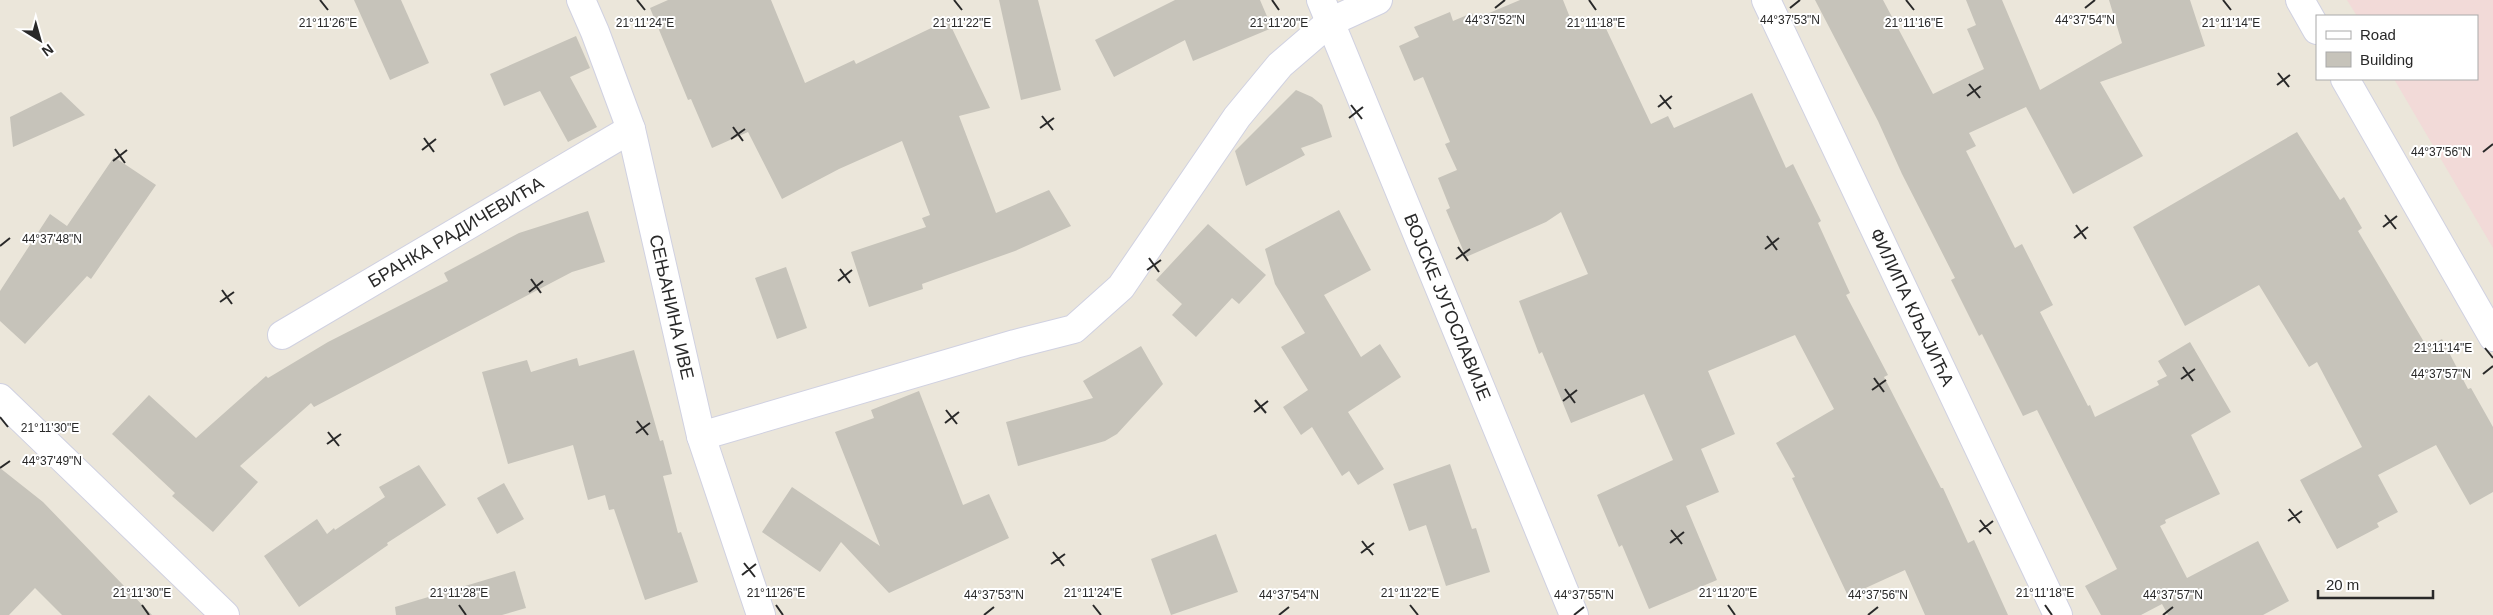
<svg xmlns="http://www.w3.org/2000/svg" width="2493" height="615" font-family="Helvetica,sans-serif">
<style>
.medical{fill:#f2dad8}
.building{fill:#c6c3ba}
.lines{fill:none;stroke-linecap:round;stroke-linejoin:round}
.minor-casing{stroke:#d0d1e1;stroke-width:30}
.secondary-casing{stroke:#d0d1e1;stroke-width:30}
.minor{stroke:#fff;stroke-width:28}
.secondary{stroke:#fff;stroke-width:28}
.ticks{fill:none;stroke:#292929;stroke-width:2}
.labels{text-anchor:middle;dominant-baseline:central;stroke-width:4;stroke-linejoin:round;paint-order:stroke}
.street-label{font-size:18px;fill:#292929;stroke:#fff}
.ticks-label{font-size:12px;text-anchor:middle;fill:#292929;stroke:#fff;stroke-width:4;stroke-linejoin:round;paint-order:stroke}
</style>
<rect width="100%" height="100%" fill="#ebe6da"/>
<polygon class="medical" points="2347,0 2493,0 2493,248 2394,79 2477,79 2477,16 2357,16"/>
<g class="building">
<polygon points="354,0 401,0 429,63 390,80"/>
<polygon points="668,0 771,0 805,83 854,60 856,64 948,20 990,108 959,116 996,213 1049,190 1071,226 1015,251 922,284 923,289 869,307 851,252 926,227 922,218 930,215 902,141 839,169 782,199 748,132 712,148 691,99 688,100 650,8"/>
<polygon points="999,0 1038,0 1061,90 1021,100"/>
<polygon points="1175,0 1260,0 1272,28 1193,61 1185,40 1114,77 1095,40"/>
<polygon points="1520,0 1563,0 1575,30 1601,18 1651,124 1668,116 1674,128 1752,93 1786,168 1793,164 1821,221 1818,223 1850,293 1846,295 1888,375 1884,377 1941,488 1943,488 1968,543 1974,540 2008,615 1925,615 1905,570 1848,596 1792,478 1795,477 1776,443 1834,409 1795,335 1708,371 1735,434 1701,449 1719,492 1686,506 1717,580 1649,609 1622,545 1619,547 1597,495 1673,460 1644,394 1571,423 1542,352 1539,354 1519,301 1588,274 1561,212 1546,222 1466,257 1446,210 1450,208 1438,178 1457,170 1445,144 1450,142 1423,77 1414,81 1399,46 1419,37 1414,27 1450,12 1453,21 1472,13 1475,19"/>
<polygon points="1815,0 1883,0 1933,94 1984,69 1967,29 1976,25 1966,0 2002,0 2040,90 2122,43 2109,0 2190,0 2205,46 2100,82 2143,156 2073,194 2026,107 1969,133 1976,146 1966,151 2015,248 2022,244 2053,305 2040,312 2088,406 2090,405 2095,417 2159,385 2157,381 2167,376 2158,361 2190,342 2231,412 2191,435 2220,494 2165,520 2166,523 2160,526 2187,578 2258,541 2289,601 2263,615 2168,615 2162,604 2141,615 2101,615 2085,586 2117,569 2037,410 2023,416 1982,334 1979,336 1951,280 1955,278 1902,174 1878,121"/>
<polygon points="576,36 590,68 570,77 597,127 568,142 540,91 504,106 490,74"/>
<polygon points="1296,90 1312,97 1322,105 1332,137 1301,148 1305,155 1246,186 1235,151"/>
<polygon points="61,92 85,115 13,147 10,117"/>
<polygon points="2297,132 2340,200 2344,197 2362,228 2358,231 2427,347 2442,339 2468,389 2471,388 2493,427 2493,492 2470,505 2436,445 2378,475 2398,512 2377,523 2379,527 2337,549 2300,480 2362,447 2317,362 2309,367 2259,285 2185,326 2133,227"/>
<polygon points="114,157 156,185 91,279 87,276 25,344 0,321 0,291 50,214 67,226"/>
<polygon points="1339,210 1371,270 1324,295 1361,357 1380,344 1401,377 1348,412 1384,469 1358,485 1349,471 1342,476 1312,427 1301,435 1283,407 1308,390 1281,347 1305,333 1275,284 1265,249"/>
<polygon points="588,211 605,262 572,272 314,407 311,403 240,466 258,482 213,532 172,496 175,493 112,434 149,395 196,438 266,376 268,378 328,342 448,281 444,273 519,233"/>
<polygon points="1208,224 1266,275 1239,304 1232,298 1196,337 1172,315 1182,304 1156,280"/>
<polygon points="786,267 807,328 777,339 755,278"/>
<polygon points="1141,346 1163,384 1117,434 1105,441 1018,466 1006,422 1093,398 1083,381"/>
<polygon points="634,350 660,441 663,440 672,474 663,476 678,533 681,532 698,582 645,600 614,509 609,510 605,495 588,500 573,445 508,464 482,372 527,360 531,372 577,358 579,366"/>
<polygon points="919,391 963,505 989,494 1009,538 889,593 841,542 820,572 762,532 792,487 880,546 835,432 874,418 871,410"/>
<polygon points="1450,464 1472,529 1476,528 1490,572 1446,586 1426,525 1409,531 1393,484"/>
<polygon points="419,465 446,505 387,543 388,545 299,607 264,556 317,519 327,534 334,528 335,530 385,497 379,487"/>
<polygon points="0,468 43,502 152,615 62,615 35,588 9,615 0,615"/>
<polygon points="504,483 524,519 497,534 477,498"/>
<polygon points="1216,534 1238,592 1171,615 1151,559"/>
<polygon points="515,571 526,608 502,615 396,615 395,607"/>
</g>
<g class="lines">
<defs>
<g id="minor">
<path id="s1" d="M581,0l14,32 36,97 70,307 60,179"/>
<path id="s2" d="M1766,0l292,615"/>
<polyline points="2300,0 2317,30"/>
<polyline points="2345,79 2493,337"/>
<path id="s3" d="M282,335l349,-206"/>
<polyline points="0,398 225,615"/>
<polyline points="701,436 1015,344 1074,329 1121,287 1237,117 1280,65 1330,22 1378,0"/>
</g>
<g id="secondary">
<path id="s4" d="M1321,0l253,615"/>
</g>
</defs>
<use href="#minor" class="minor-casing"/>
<use href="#secondary" class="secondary-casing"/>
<use href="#minor" class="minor"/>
<use href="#secondary" class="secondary"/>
</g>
<path class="ticks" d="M320,0l8,10M637,0l8,10M954,0l8,10M1272,0l7,10M1589,0l7,10M1906,0l8,10M2223,0l8,10M1495,8l10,-8M1790,8l10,-8M2085,8l10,-8M2278,73l11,14M1969,84l11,14M2277,85l13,-10M1660,95l11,14M1967,96l14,-10M1351,105l11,14M1658,107l14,-11M1042,116l11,14M1349,118l14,-11M733,127l10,14M1040,128l14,-10M424,138l10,14M731,139l14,-10M115,149l10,14M422,150l14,-11M2483,152l10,-8M113,161l14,-11M2385,215l11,14M2076,225l10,14M2383,227l14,-11M1767,236l10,14M2074,238l14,-11M0,246l10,-8M1458,247l10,14M1765,249l14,-11M1149,258l10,14M1456,259l14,-10M840,269l10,14M1147,270l14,-10M531,279l10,14M838,281l14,-11M222,290l10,14M529,292l14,-11M220,302l14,-10M2485,348l8,10M2183,367l10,14M2483,374l10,-8M1874,378l10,14M2181,379l14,-10M1565,389l10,14M1872,390l14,-10M1255,400l11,13M1563,401l14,-11M946,410l11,14M1254,412l14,-11M0,417l8,10M637,421l11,14M945,423l14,-11M328,432l11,14M636,433l14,-10M327,444l14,-10M0,468l10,-7M2289,509l11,14M1980,520l11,14M2288,521l14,-10M1671,530l11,14M1979,532l14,-11M1362,541l11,14M1670,543l14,-11M1053,552l11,14M1361,553l13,-10M744,563l11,14M1051,564l14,-10M742,575l14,-11M142,605l7,10M459,605l7,10M776,605l7,10M1093,605l8,10M1410,605l8,10M1728,605l7,10M2045,605l7,10M984,615l10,-8M1279,615l10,-8M1574,615l10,-8M1868,615l10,-8M2163,615l10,-8"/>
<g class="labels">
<g class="street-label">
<text stroke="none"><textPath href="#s3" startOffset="202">БРАНКА РАДИЧЕВИЋА</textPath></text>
<text stroke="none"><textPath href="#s1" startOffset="321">СЕЊАНИНА ИВЕ</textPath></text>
<text stroke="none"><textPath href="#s4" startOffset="332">ВОЈСКЕ ЈУГОСЛАВИЈЕ</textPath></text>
<text stroke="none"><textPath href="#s2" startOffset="340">ФИЛИПА КЉАЈИЋА</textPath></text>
</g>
</g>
<g class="ticks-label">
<text x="1495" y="24">44°37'52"N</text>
<text x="1790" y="24">44°37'53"N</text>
<text x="2085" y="24">44°37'54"N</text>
<text x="328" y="27">21°11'26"E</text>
<text x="645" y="27">21°11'24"E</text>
<text x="962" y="27">21°11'22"E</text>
<text x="1279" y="27">21°11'20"E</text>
<text x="1596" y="27">21°11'18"E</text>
<text x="1914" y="27">21°11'16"E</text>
<text x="2231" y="27">21°11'14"E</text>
<text x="2441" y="156">44°37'56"N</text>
<text x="52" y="243">44°37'48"N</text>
<text x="2443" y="352">21°11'14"E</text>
<text x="2441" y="378">44°37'57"N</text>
<text x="50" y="432">21°11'30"E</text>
<text x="52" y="465">44°37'49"N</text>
<text x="142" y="597">21°11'30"E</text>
<text x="459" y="597">21°11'28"E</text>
<text x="776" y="597">21°11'26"E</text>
<text x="1093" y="597">21°11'24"E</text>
<text x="1410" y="597">21°11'22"E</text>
<text x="1728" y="597">21°11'20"E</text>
<text x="2045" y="597">21°11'18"E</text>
<text x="994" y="599">44°37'53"N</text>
<text x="1289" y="599">44°37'54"N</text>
<text x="1584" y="599">44°37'55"N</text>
<text x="1878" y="599">44°37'56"N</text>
<text x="2173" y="599">44°37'57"N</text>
</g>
<rect x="2316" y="15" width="162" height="65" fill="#ffffff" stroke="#a9a9a9"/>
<rect x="2326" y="31" width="25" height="8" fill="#ffffff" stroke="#a9a9a9"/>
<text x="2360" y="40" font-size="15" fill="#292929">Road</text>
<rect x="2326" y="52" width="25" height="15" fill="#c6c3ba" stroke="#a9a9a9"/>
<text x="2360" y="65" font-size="15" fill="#292929">Building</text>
<g transform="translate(40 40) rotate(143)" stroke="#ffffff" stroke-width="4" paint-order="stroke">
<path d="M0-4L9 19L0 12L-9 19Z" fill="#292929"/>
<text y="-8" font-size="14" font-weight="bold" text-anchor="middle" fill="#292929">N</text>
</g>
<path d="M2318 590v8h115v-8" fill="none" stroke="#292929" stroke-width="2.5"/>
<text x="2326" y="590" font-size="15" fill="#292929" stroke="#ffffff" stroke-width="4" paint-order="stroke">20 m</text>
</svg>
